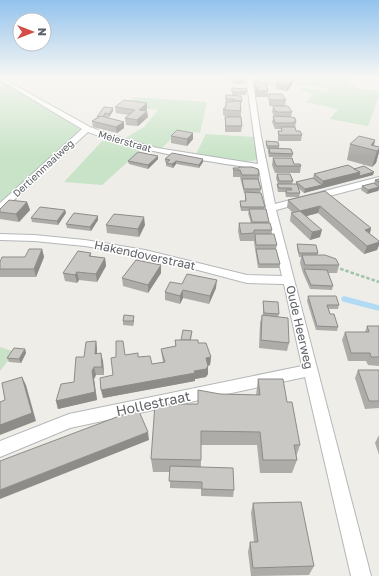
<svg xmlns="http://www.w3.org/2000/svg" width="379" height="576" font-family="'Golos Text',sans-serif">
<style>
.green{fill:#c8e3c7}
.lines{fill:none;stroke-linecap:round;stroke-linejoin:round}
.stream-far1{stroke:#b1daf5;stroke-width:4}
.stream{stroke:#b1daf5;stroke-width:5.5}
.street-casing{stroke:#b4b7ba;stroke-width:2}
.path{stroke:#a1c3aa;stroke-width:2.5;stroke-dasharray:3.5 2;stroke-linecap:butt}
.street{fill:#fff;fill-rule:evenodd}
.wall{fill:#aeaca9}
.shaded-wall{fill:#8d8c89}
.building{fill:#cac8c4;stroke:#8d8c89}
.labels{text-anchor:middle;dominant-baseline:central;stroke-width:3;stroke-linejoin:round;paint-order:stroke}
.far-street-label{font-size:10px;fill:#5f6266;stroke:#fff}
.street-label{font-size:12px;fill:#5f6266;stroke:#fff}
.near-street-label{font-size:14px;fill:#5f6266;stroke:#fff}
</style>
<rect width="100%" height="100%" fill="#efede7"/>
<g class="green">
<polygon points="254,77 352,77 349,85 356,86 355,88 379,91 379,95 368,126 330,119 338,109 306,102 313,95 301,90 302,88 328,92 329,89 279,81 274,86 255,83"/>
<polygon points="0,81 82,130 2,202 0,202"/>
<polygon points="133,97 207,102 200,133 180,130 161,149 122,140 144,127 158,110 126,106"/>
<polygon points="206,134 255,137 258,157 257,160 245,162 196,154"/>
<polygon points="104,139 141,150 102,185 64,182"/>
<polygon points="0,347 15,352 0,371"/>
</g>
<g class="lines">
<polyline class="stream-far1" points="344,299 348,300"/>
<polyline class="stream" points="344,299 379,308"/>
<defs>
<path id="street" d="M0,77l90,50 21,8 46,13 101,16 -12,-87h6l9,59 14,68 104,-27v6l-103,27 95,366h-20l-46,-199 -235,51 -70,29v-16l69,-27 233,-48 -18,-82 -37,-1 -102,-27 -60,-10 -51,-5 -34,-1v-6l34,1 51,5 60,10 102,25 35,1 -16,-68 -7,-39c-57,-9 -116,-16 -171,-37l-85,78 -3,1v-8l82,-74 -82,-49z"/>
</defs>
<use href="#street" class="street-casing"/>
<polyline class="path" points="335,267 379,282"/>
<use href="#street" class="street"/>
</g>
<g class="wall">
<polygon points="228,77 244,81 244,84 233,84 233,81 228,81"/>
<polygon points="255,81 268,91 268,97 256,97 254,87"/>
<polygon points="276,83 292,85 287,91 275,89"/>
<polygon points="232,88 246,92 246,95 232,95"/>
<polygon points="269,94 286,100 285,106 269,106"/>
<polygon points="226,95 242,101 241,104 241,117 226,117 223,115 223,109 225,107"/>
<polygon points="273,106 292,112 291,117 296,122 295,128 296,131 302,135 301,141 278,141 278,131 281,131 281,129 275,129 272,122 274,116 272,112"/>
<polygon points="115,107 147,109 146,111 148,117 138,126 126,125 125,118 129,115 116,113"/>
<polygon points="113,108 113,111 109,117 105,117 124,122 124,128 117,133 93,127 92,121 97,118 97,117"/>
<polygon points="225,117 242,126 241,132 225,132"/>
<polygon points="193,133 193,139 187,146 171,143 171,136"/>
<polygon points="375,140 374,145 379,147 379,152 376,163 372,167 347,160 350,144"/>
<polygon points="266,141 279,146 279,149 293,154 292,157 269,157 268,152 268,149 267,149 266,145"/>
<polygon points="273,158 301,166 300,173 275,173 272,165"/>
<polygon points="158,159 148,169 129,164 128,161"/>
<polygon points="165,159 203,159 203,162 199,168 176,164 173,168 166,166 166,163 167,162 165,162"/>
<polygon points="233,168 259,175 259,180 261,189 260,193 265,207 264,209 272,230 271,234 277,245 276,249 280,264 279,268 258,268 254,242 254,238 254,241 240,241 238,231 239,223 251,223 248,213 249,211 241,211 240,205 240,201 245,201 245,193 244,193 240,177 233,177"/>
<polygon points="354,169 373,175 304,193 298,188 300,193 299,197 286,197 285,192 278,192 277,187 277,184 278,184 276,178 277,174 293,181 292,184 296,184 296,182 313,178 314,174"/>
<polygon points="379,179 379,191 378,190 367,194 361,190 362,186 374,183 375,180"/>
<polygon points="325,191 371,228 370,234 379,241 379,245 377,250 364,254 318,213 307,216 320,237 310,240 290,221 291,213 293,213 287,207 288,200"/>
<polygon points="27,202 30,210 19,222 0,219 0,209"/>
<polygon points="65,210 66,213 58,225 32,222 31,218"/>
<polygon points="98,220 91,231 67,228 66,224"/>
<polygon points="106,225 145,225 139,237 107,233"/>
<polygon points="297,244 318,253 318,255 339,265 337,273 328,273 333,286 332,290 310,289 303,273 300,263 301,257 299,257 297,248"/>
<polygon points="42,249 44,257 36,277 0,277 0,262 25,257"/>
<polygon points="91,253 91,256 105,258 106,266 97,282 79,280 77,283 65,281 63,273"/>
<polygon points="161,265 161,273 148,293 123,286 122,278"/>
<polygon points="182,284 216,288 209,304 183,298 180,304 165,300 165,292"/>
<polygon points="308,296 339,305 338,309 329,309 330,314 338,327 337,331 316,330 307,301"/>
<polygon points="263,301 279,314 278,317 289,343 287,351 259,348 260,323 262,315 263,316"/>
<polygon points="134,320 133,326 123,325 123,321"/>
<polygon points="367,326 379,326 379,366 368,365 366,361 348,361 342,340 345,332 365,332"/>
<polygon points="192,331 191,340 198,343 211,357 210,365 208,366 208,374 206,377 195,379 195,381 103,398 113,375 116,357 125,355 138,357 152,364 163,362 162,357 161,349 175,346 175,340 181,340"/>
<polygon points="96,341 97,349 97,353 103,361 104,375 96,375 94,379 97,400 58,409 56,401 74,382 84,357"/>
<polygon points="25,349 26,353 21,363 9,362 7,358"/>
<polygon points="358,370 379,370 379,408 365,409 355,378"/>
<polygon points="258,379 287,402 300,445 296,457 297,460 292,473 260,473 257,445 201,445 201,467 234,490 233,497 201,496 201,489 170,488 170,472 153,472 151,459 198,404 220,394 256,395"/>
<polygon points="379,435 379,455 375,443"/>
<polygon points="253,503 314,566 309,575 251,576 248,552 250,542 254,542 251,513"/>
</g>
<g class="shaded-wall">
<polygon points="293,79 292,85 287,91 288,85"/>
<polygon points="147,103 147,109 140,116 139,110"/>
<polygon points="113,108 113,111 109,117 109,114"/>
<polygon points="147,111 148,117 138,126 137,120"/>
<polygon points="124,122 124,128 117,133 116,127"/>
<polygon points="193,133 193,139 187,146 187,139"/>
<polygon points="375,140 373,150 371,145"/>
<polygon points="379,149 379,152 376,163 372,167 377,151"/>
<polygon points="158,156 158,159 148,169 148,165"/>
<polygon points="203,159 203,162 199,168 199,165"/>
<polygon points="176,161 176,164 173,168 172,164"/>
<polygon points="360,172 374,172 373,175 304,193 305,189 322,185 323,181"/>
<polygon points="379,187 378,191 367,194 368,190"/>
<polygon points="27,202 30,210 19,222 16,214"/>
<polygon points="320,206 318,213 299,218 300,211"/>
<polygon points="65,210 66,213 58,225 57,221"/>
<polygon points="98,216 98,220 91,231 90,227"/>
<polygon points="144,217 145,225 139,237 138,229"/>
<polygon points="371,228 369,236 365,230"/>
<polygon points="322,230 320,237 310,240 312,232"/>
<polygon points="379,242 379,245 377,250 364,254 367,246"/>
<polygon points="42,249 44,257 36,277 34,269"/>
<polygon points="105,258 106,266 97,282 96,274"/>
<polygon points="161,265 161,273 148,293 148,285"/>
<polygon points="77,272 79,280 77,283 75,275"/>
<polygon points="217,280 216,288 209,304 210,296"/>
<polygon points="183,290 183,298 180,304 180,296"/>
<polygon points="134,316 134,320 133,326 133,321"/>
<polygon points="96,341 97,349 97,362 95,354"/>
<polygon points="25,349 26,353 21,363 19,359"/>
<polygon points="101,353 103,361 104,375 102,367"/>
<polygon points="211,357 210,365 206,366 206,358"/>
<polygon points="208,366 208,374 206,377 195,379 195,381 103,398 101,390 194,371"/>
<polygon points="94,367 96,375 94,379 97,400 58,409 56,401 92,371"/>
<polygon points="22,377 26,385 36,421 0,435 0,425"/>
<polygon points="148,432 149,440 0,499 0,490"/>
</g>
<g class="building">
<polygon points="228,77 243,77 244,81 233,82 233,78 228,78"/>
<polygon points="281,78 293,79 288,85 276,83"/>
<polygon points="255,81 266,83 268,91 257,91"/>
<polygon points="232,88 246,89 246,92 232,92"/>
<polygon points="269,94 282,94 286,100 269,100"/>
<polygon points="226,95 241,96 242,101 234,100 234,99 226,99"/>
<polygon points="124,100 147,103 139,110 147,111 137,120 125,118 135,110 115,107"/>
<polygon points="240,101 241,111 226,110 223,109 226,107 226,102"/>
<polygon points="273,106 288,106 292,112 278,112 275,111"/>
<polygon points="104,107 113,108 109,114 105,113 103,117 97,117"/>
<polygon points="101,116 124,122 116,127 92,121"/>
<polygon points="273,116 291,117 295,118 296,122 293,122 294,123 275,123"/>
<polygon points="225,117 241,117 242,126 226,126"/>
<polygon points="281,127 295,127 296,131 300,131 302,135 279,135 278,131 282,131"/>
<polygon points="177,130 193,133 187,139 171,136"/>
<polygon points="359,136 375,140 371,145 379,147 379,149 377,151 350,144"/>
<polygon points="266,141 278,142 279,146 267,146"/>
<polygon points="269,148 291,149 293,154 270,153"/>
<polygon points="138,152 158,156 148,165 128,161"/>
<polygon points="172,153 203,159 199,165 176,161 172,164 166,163 170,160 165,159"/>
<polygon points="273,158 292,158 294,164 300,164 301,166 276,166"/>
<polygon points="348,165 360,172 323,181 314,174"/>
<polygon points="364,166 374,172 359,176 360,172 354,169"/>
<polygon points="239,167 252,167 258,169 259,175 242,175 240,170 234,170 233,168 239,168"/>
<polygon points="277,174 290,174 293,181 279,181"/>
<polygon points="313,178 322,185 305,189 296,182"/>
<polygon points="242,179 258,179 261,189 244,189"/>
<polygon points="379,179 379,182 375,180"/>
<polygon points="374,183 379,187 368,190 362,186"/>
<polygon points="277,184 297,184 300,193 287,193 286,190 292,190 291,188 279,188"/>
<polygon points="325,191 371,228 365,230 379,241 379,242 367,246 320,206 300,211 322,230 312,232 291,213 300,211 288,200"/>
<polygon points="245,192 261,193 265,207 241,207 240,201 246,201"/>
<polygon points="9,200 27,202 16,214 0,212 0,209"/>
<polygon points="40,207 65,210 57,221 31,218"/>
<polygon points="249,209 266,209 269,222 252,222"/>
<polygon points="74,213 98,216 90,227 66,224"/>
<polygon points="114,214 144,217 138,229 106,225"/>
<polygon points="239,223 270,223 272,230 254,230 254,233 241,234"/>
<polygon points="255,234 274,234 277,245 256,245"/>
<polygon points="297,244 316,245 318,253 299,253"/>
<polygon points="29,249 42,249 34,269 0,269 0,262 2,257 25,257"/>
<polygon points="256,249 276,249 280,264 259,264"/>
<polygon points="78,251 91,253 89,256 105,258 96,274 77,272 75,275 63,273"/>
<polygon points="302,255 325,255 336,259 339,265 305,265"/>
<polygon points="136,260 161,265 148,285 122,278"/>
<polygon points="304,269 327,270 333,286 311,285"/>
<polygon points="187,274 217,280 210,296 183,290 180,296 165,292 170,282 182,284"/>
<polygon points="308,296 336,296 339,305 327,305 330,314 334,314 338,327 317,326"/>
<polygon points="263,301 278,302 279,314 264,313"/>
<polygon points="124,315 134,316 133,321 123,321"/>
<polygon points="262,315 288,318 289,343 261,340"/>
<polygon points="367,326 379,326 379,357 371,357 370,353 351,353 345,332 369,332"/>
<polygon points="183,330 192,331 190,340 181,340"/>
<polygon points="175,340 198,340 198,343 206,343 211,357 206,358 208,366 206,369 194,371 195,373 101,390 100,378 113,375 111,358 116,357 116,341 123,341 125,355 138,353 138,357 150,356 152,364 165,362 161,349 176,346"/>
<polygon points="96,341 95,354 101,353 102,367 94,367 92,371 95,392 56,401 61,384 74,382 76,357 84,357 86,342"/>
<polygon points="14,348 25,349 19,359 7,358"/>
<polygon points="358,370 379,370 379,401 369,401"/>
<polygon points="22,377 32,413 0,425 0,402 5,400 2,383"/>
<polygon points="258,379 283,379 287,402 292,402 300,445 294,445 297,460 263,460 260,432 201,431 201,460 151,459 155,404 198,404 198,390 220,394 260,395"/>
<polygon points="138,409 148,432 0,490 0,461"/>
<polygon points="170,466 233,468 234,490 202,489 202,482 169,481"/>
<polygon points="301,502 314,566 253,568 250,542 258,542 253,503"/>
</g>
<linearGradient id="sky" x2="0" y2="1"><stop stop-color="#92c3ed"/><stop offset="0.49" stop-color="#f8f7f4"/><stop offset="1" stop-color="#f8f7f4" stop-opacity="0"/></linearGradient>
<rect width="379" height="157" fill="url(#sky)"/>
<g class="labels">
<g class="far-street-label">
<text transform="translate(125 141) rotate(16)">Meierstraat</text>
<text transform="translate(43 168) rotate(-43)">Dertienmaalweg</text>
</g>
<g class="street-label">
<text transform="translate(145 255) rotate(12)">Hakendoverstraat</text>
<text transform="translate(300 327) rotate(77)">Oude Heerweg</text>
</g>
<g class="near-street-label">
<text transform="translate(153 403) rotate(-12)">Hollestraat</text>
</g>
</g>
<g transform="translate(32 32) rotate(90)"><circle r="19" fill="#ffffff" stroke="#bfc0c2"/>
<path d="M0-3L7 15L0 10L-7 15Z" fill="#d54d48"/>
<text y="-6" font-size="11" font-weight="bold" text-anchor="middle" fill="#5f6266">N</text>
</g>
</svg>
